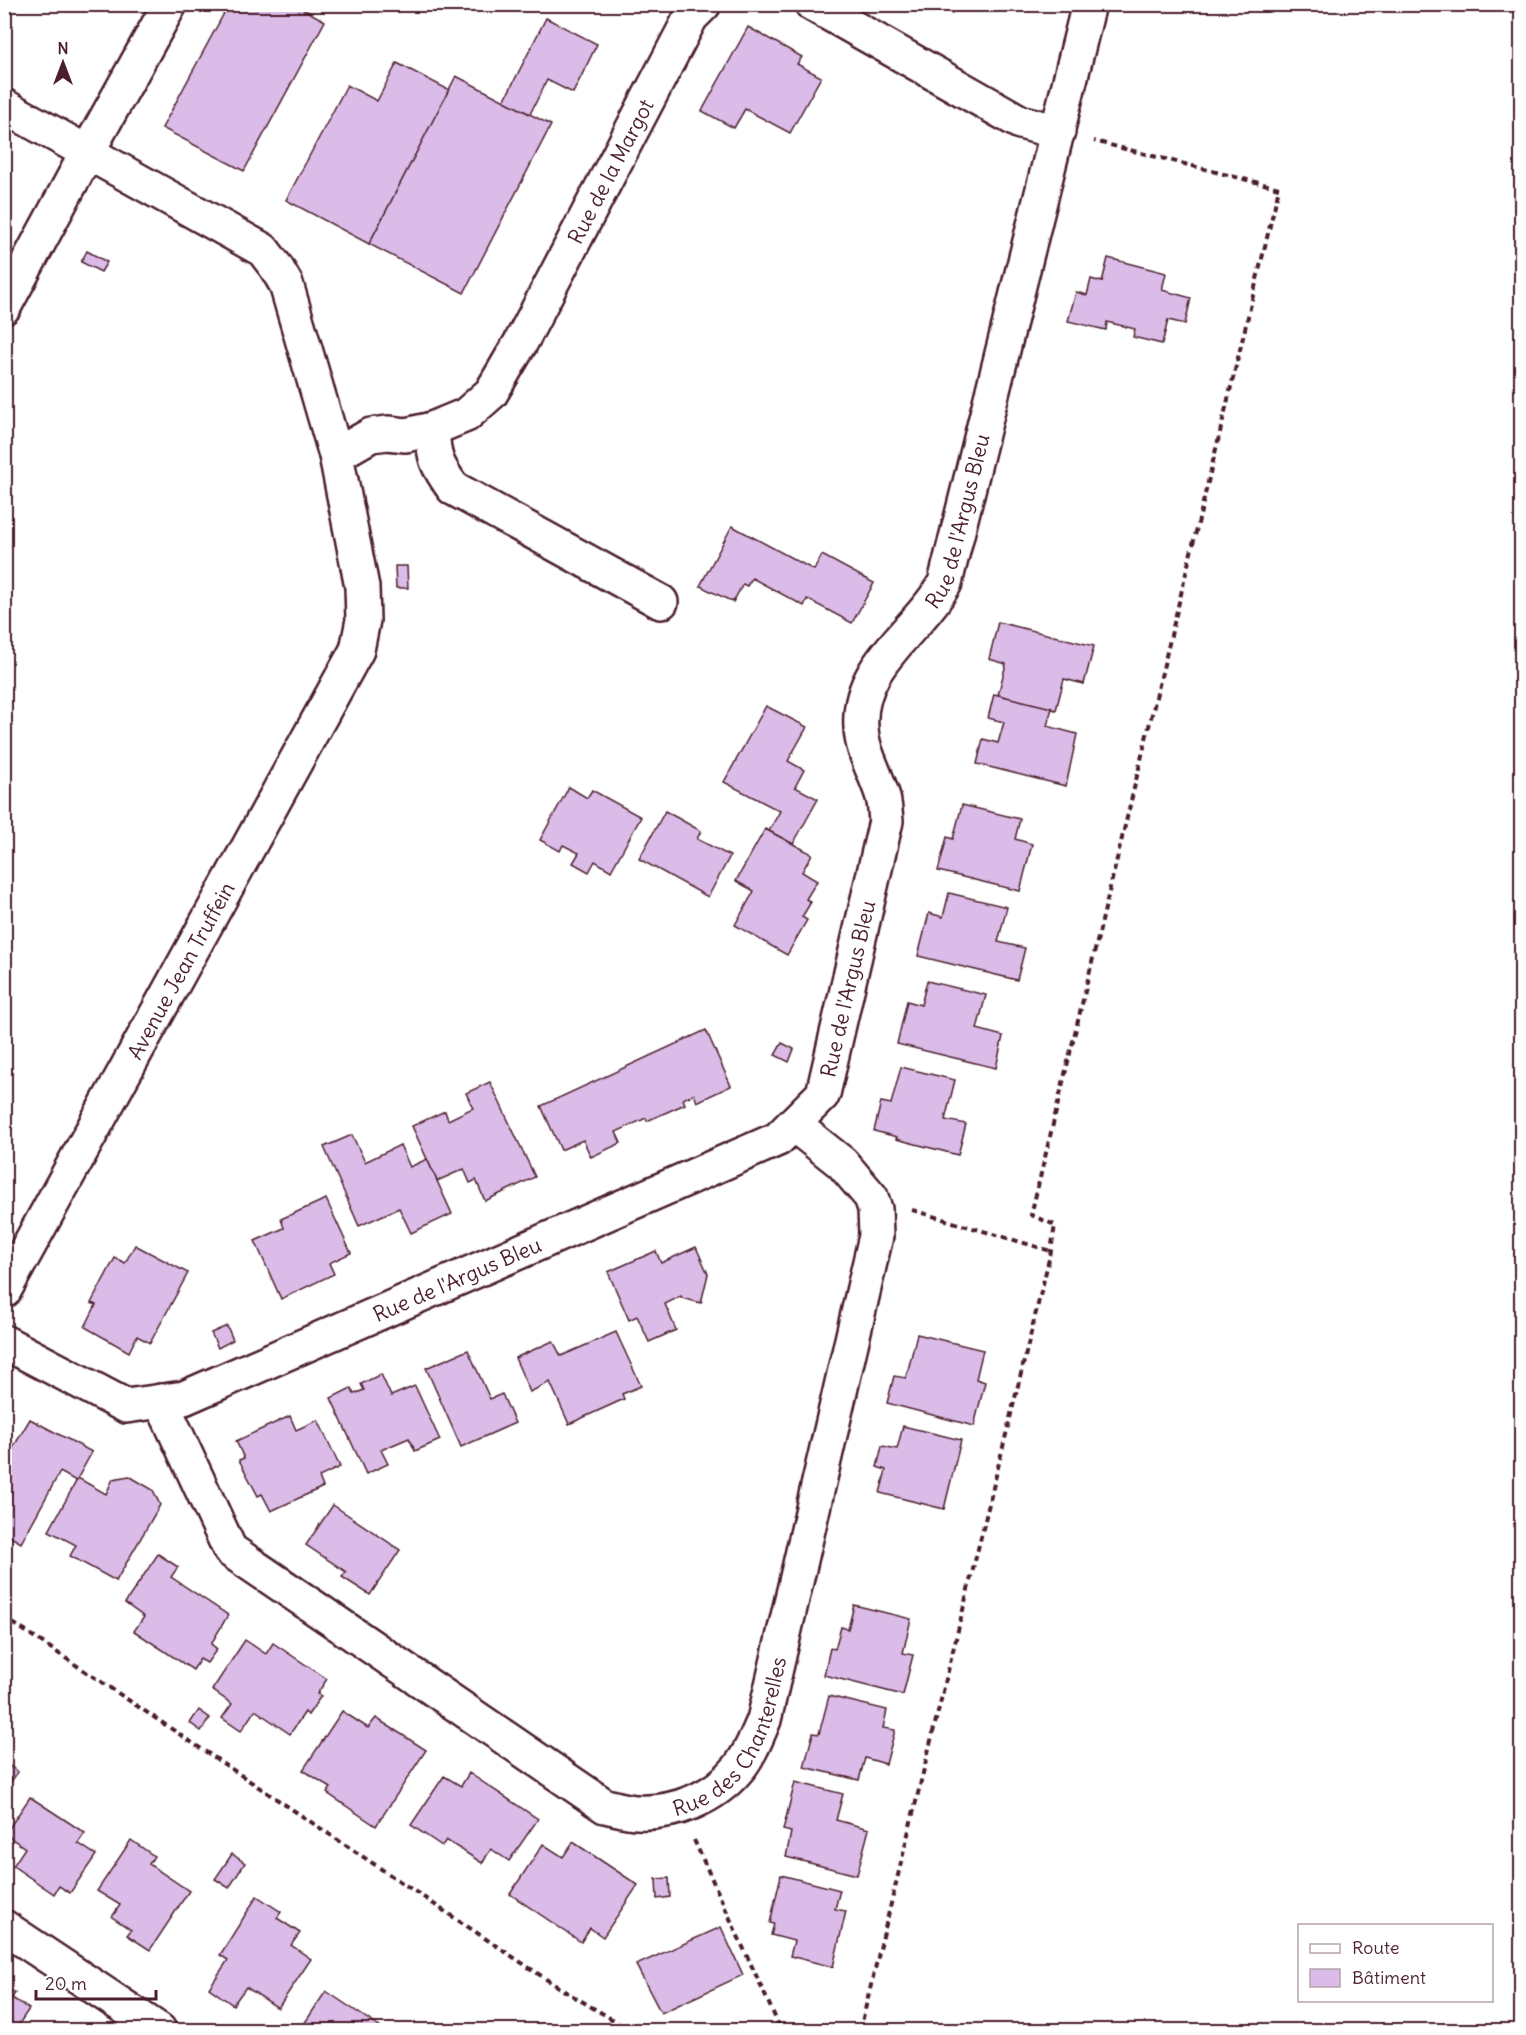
<svg xmlns="http://www.w3.org/2000/svg" width="1526" height="2035" font-family="Delius,sans-serif">
<style>
.building{fill:#dbbbe8;stroke:#4a1f2b;stroke-width:1.5}
.lines{fill:none;stroke-linecap:round;stroke-linejoin:round}
.minor-casing{stroke:#4a1f2b;stroke-width:38}
.path{stroke:#4a1f2b;stroke-width:4;stroke-dasharray:6 4.5;stroke-linecap:butt}
.minor{stroke:#fff;stroke-width:33}
.labels{text-anchor:middle;dominant-baseline:central;stroke-width:4.5;stroke-linejoin:round;paint-order:stroke}
.street-label{font-size:21px;fill:#4a1f2b;stroke:#fff}
</style>
<rect width="100%" height="100%" fill="#fff"/>
<filter id="ink" filterUnits="userSpaceOnUse"><feTurbulence type="fractalNoise" baseFrequency=".0167" numOctaves="2"/><feDisplacementMap in="SourceGraphic" scale="12" xChannelSelector="R" yChannelSelector="G"/><feConvolveMatrix kernelMatrix="1 2 1 2 8 2 1 2 1" color-interpolation-filters="sRGB"/></filter>
<g filter="url(#ink)">
<g class="building">
<polygon points="229,4 294,4 325,21 244,171 162,128"/>
<polygon points="937,4 957,4 952,13"/>
<polygon points="546,18 597,44 573,93 547,80 530,114 504,101"/>
<polygon points="748,27 802,57 797,64 821,77 790,133 745,109 734,128 702,111"/>
<polygon points="397,63 449,90 369,244 286,200 347,85 377,101"/>
<polygon points="456,76 551,125 464,293 369,244"/>
<polygon points="87,251 107,262 101,272 81,262"/>
<polygon points="1108,258 1166,273 1162,290 1191,298 1185,324 1168,320 1162,344 1133,337 1135,329 1107,322 1106,330 1068,321 1076,292 1087,295 1091,279 1102,282"/>
<polygon points="732,526 814,570 822,555 874,583 852,623 807,599 804,606 752,578 747,586 743,584 733,602 700,586"/>
<polygon points="395,566 407,566 408,588 396,588"/>
<polygon points="998,622 1094,646 1084,684 1064,679 1056,710 998,695 1006,664 989,659"/>
<polygon points="994,694 1052,708 1047,726 1077,734 1066,786 977,764 983,739 998,743 1004,722 988,718"/>
<polygon points="766,706 807,727 788,761 804,770 795,787 818,799 793,844 769,831 780,811 724,782"/>
<polygon points="569,787 587,798 592,790 641,817 611,871 595,861 589,872 573,863 579,853 563,845 560,851 540,840"/>
<polygon points="962,805 1020,819 1015,839 1032,844 1020,891 938,871 947,837 953,839"/>
<polygon points="665,811 701,831 697,839 730,856 708,897 639,859"/>
<polygon points="765,829 812,854 802,872 817,881 806,899 811,902 802,917 807,920 787,955 735,925 754,891 736,881"/>
<polygon points="949,893 1007,907 998,942 1025,948 1017,980 918,956 929,913 943,917"/>
<polygon points="927,981 986,995 977,1029 1003,1036 996,1068 897,1044 907,1001 921,1005"/>
<polygon points="706,1030 731,1086 697,1102 694,1094 683,1099 685,1104 647,1121 646,1118 616,1132 621,1143 591,1157 583,1140 561,1150 541,1106"/>
<polygon points="782,1043 794,1049 789,1062 775,1055"/>
<polygon points="901,1067 955,1080 945,1120 966,1124 958,1155 896,1139 897,1137 874,1131 881,1102 891,1104"/>
<polygon points="490,1082 535,1177 485,1201 476,1180 470,1183 464,1169 437,1181 412,1126 445,1111 448,1120 473,1108 466,1093"/>
<polygon points="352,1135 365,1162 400,1145 410,1167 427,1159 452,1214 411,1233 399,1208 359,1226 324,1147"/>
<polygon points="326,1199 351,1253 329,1263 334,1274 281,1299 255,1241 284,1228 281,1219"/>
<polygon points="135,1245 188,1273 150,1343 137,1336 129,1352 85,1327 96,1305 91,1303 115,1258 125,1263"/>
<polygon points="696,1247 708,1274 701,1303 682,1298 681,1296 665,1304 676,1330 649,1342 637,1316 629,1320 608,1272 656,1251 661,1263"/>
<polygon points="227,1326 233,1340 218,1348 211,1333"/>
<polygon points="616,1332 641,1386 622,1394 624,1399 569,1424 550,1382 530,1392 515,1358 553,1341 561,1356"/>
<polygon points="917,1334 983,1350 976,1379 985,1382 974,1426 887,1403 894,1376 906,1378"/>
<polygon points="468,1350 490,1399 502,1394 515,1423 461,1447 426,1368"/>
<polygon points="381,1374 391,1396 415,1386 440,1440 415,1451 409,1438 381,1450 388,1464 366,1474 331,1398 351,1388 354,1394 364,1390 361,1384"/>
<polygon points="290,1416 296,1430 318,1420 340,1467 319,1477 323,1487 271,1511 262,1494 258,1496 239,1460 244,1458 236,1441"/>
<polygon points="30,1419 92,1452 76,1481 60,1472 21,1543 4,1533 4,1463"/>
<polygon points="903,1426 961,1440 944,1509 880,1493 886,1470 877,1467 882,1446 897,1449"/>
<polygon points="129,1476 153,1490 160,1505 116,1581 70,1556 76,1545 49,1531 78,1478 106,1494 113,1479"/>
<polygon points="333,1505 400,1550 370,1595 342,1577 346,1572 306,1545"/>
<polygon points="158,1554 178,1567 171,1577 228,1615 211,1644 217,1649 207,1663 200,1659 193,1670 134,1631 144,1617 125,1603"/>
<polygon points="854,1605 911,1619 903,1653 913,1655 903,1695 824,1675 830,1648 835,1649 841,1627 848,1629"/>
<polygon points="245,1640 266,1654 273,1643 327,1679 317,1694 321,1696 308,1715 305,1712 290,1734 255,1710 241,1731 222,1718 232,1704 212,1690"/>
<polygon points="829,1696 887,1710 883,1728 895,1730 886,1764 865,1758 859,1780 804,1767 813,1733 819,1734"/>
<polygon points="199,1710 210,1718 201,1731 190,1723"/>
<polygon points="342,1711 368,1728 376,1718 426,1750 376,1826 327,1793 331,1788 303,1770"/>
<polygon points="4,1762 18,1772 4,1791"/>
<polygon points="469,1773 538,1819 509,1861 491,1849 482,1863 446,1840 442,1846 411,1825 444,1776 461,1786"/>
<polygon points="795,1782 843,1794 836,1820 869,1829 857,1875 786,1857 791,1832 783,1830"/>
<polygon points="30,1797 85,1833 78,1843 96,1855 70,1893 59,1886 54,1894 13,1866 25,1848 5,1834"/>
<polygon points="131,1840 154,1856 149,1864 189,1891 150,1950 127,1935 131,1930 112,1917 120,1905 97,1891"/>
<polygon points="573,1842 638,1885 603,1937 590,1928 581,1942 510,1894 543,1844 563,1857"/>
<polygon points="232,1854 245,1863 229,1888 215,1879"/>
<polygon points="781,1875 840,1890 835,1909 846,1911 833,1967 790,1956 794,1941 771,1935 774,1924 770,1923"/>
<polygon points="669,1878 670,1897 657,1899 656,1879"/>
<polygon points="257,1896 281,1912 277,1918 300,1933 291,1945 311,1959 278,2008 246,1987 233,2005 209,1988 228,1960 220,1955"/>
<polygon points="721,1927 743,1975 661,2013 636,1965"/>
<polygon points="4,1987 15,1993 12,1998 29,2009 15,2030 4,2030"/>
<polygon points="326,1991 384,2030 300,2030"/>
</g>
<g class="lines">
<defs>
<g id="minor">
<polyline points="812,4 1020,122 1058,132"/>
<polyline points="4,106 263,250 276,267 286,284 336,455"/>
<polyline points="4,307 88,151 170,4"/>
<path d="M432,429c2,30 4,35 21,59l208,114"/>
<path id="s1" d="M4,1291l353,-641 6,-30 -1,-33 -26,-132 35,-20 17,-2 18,2 26,-6 34,-14 25,-22 30,-51 170,-325 13,-13"/>
<path id="s2" d="M4,1342l122,64 58,-8 594,-259 45,-45 63,-273c-1,-9 -1,-19 -4,-27 -7,-22 -20,-43 -21,-66 -4,-54 39,-85 68,-122 6,-7 11,-15 16,-23l144,-579"/>
<path id="s3" d="M161,1401l69,149 375,256c11,2 22,6 32,6 38,2 77,-14 101,-43 12,-14 19,-33 26,-49l112,-484 -1,-27 -4,-12 -29,-34 -49,-39"/>
<polyline points="4,1927 159,2030"/>
</g>
</defs>
<use href="#minor" class="minor-casing"/>
<g class="path">
<polyline points="912,1210 1051,1251"/>
<polyline points="4,1617 558,1987 630,2030"/>
<polyline points="694,1840 781,2030"/>
<polyline points="860,2030 1051,1251 1055,1225 1031,1215 1279,188 1094,141"/>
</g>
<use href="#minor" class="minor"/>
</g>
</g>
<g class="labels">
<g class="street-label">
<text stroke="none"><textPath href="#s1" startOffset="1354">Rue de la Margot</textPath></text>
<text stroke="none"><textPath href="#s2" startOffset="1520">Rue de l'Argus Bleu</textPath></text>
<text stroke="none"><textPath href="#s1" startOffset="366">Avenue Jean Truffein</textPath></text>
<text stroke="none"><textPath href="#s2" startOffset="1016">Rue de l'Argus Bleu</textPath></text>
<text stroke="none"><textPath href="#s2" startOffset="494">Rue de l'Argus Bleu</textPath></text>
<text stroke="none"><textPath href="#s3" startOffset="786">Rue des Chanterelles</textPath></text>
</g>
</g>
<rect width="1526" height="2035" fill="none" stroke="#fff" stroke-width="24"/>
<rect x="12" y="12" width="1502" height="2011" fill="none" stroke="#4a1f2b" stroke-width="2" filter="url(#ink)"/>
<rect x="1298" y="1924" width="195" height="78" fill="#ffffff" stroke="#b7a5aa" stroke-width="1.5"/>
<rect x="1310" y="1944" width="30" height="9" fill="#ffffff" stroke="#b7a5aa" stroke-width="1.5"/>
<text x="1352" y="1954" font-size="18" fill="#4a1f2b">Route</text>
<rect x="1310" y="1969" width="30" height="18" fill="#dbbbe8" stroke="#b7a5aa" stroke-width="1.5"/>
<text x="1352" y="1984" font-size="18" fill="#4a1f2b">Bâtiment</text>
<g transform="translate(63 63)" stroke="#ffffff" stroke-width="4.5" paint-order="stroke">
<path d="M0-4.5L10 22L0 15L-10 22Z" fill="#4a1f2b"/>
<text y="-9" font-size="16" font-weight="bold" text-anchor="middle" fill="#4a1f2b">N</text>
</g>
<path d="M36 1990v9h120v-9" fill="none" stroke="#4a1f2b" stroke-width="3"/>
<text x="45" y="1990" font-size="18" fill="#4a1f2b" stroke="#ffffff" stroke-width="4.5" paint-order="stroke">20 m</text>
</svg>
